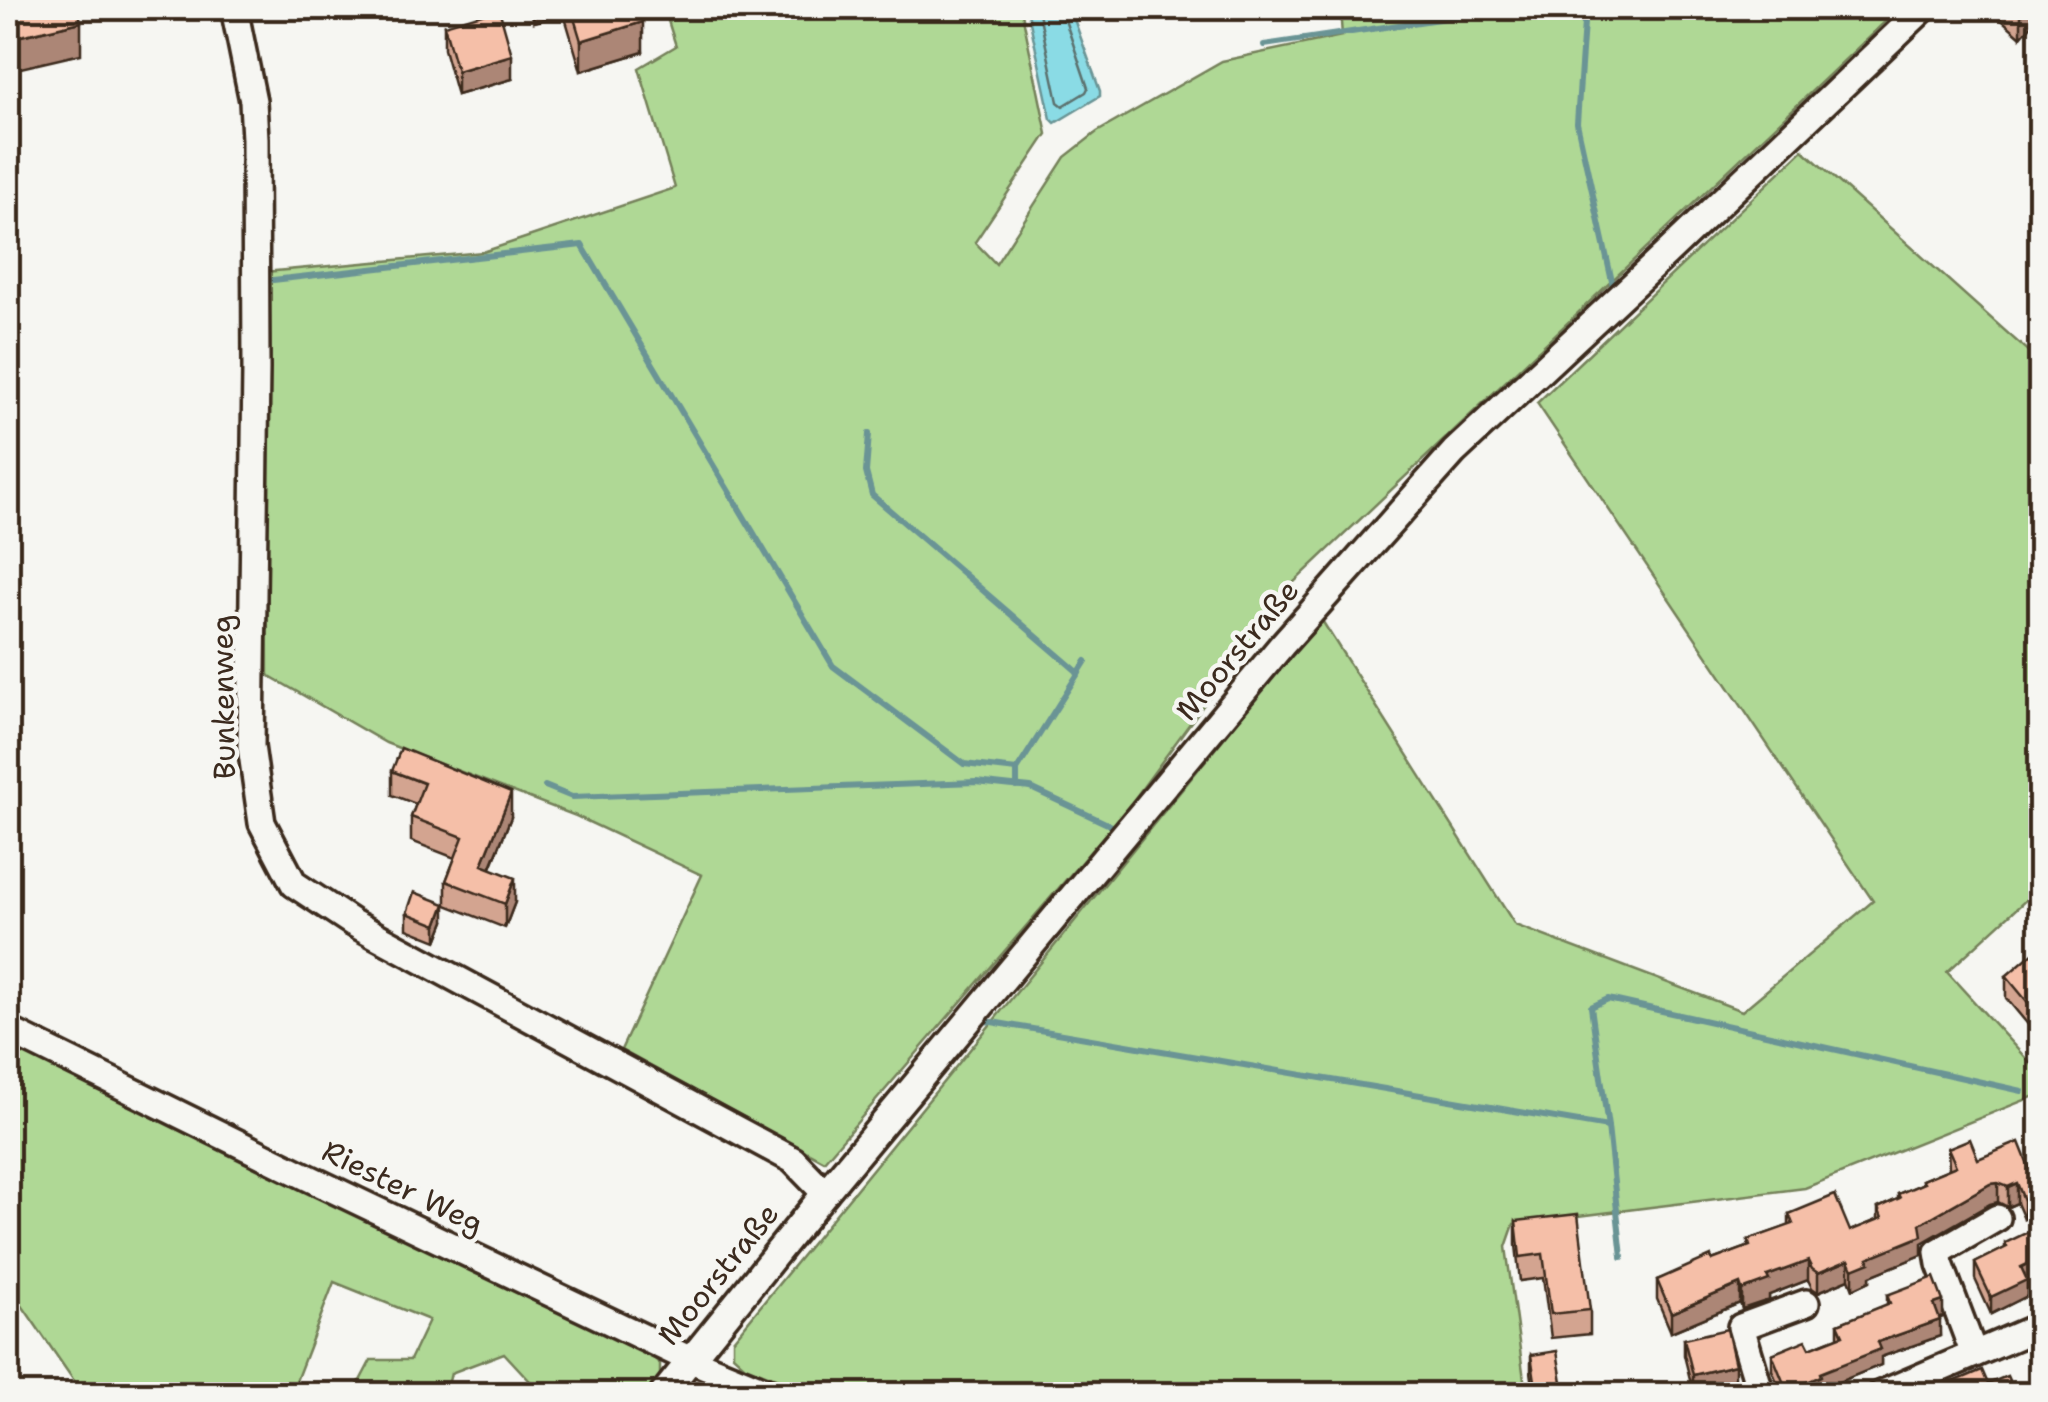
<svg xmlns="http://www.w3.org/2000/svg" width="2048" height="1402" font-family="'Shantell Sans',sans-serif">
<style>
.green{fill:#afd895;stroke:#75815a;stroke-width:2.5}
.water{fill:#8adbe5;stroke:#6a9495;stroke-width:2.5}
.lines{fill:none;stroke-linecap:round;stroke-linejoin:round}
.shore{stroke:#5b716e;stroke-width:2.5}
.stream{stroke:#6a9495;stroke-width:6}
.minor-casing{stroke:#3b2a1e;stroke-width:32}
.minor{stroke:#f6f6f2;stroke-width:25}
.wall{fill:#d3a490;stroke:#3b2a1e;stroke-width:2.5}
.shaded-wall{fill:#ac8676;stroke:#3b2a1e;stroke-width:2.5}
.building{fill:#f5bfa8;stroke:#3b2a1e;stroke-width:2.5}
.labels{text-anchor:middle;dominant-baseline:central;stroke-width:9;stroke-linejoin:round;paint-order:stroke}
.street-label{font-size:30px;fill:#3b2a1e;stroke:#f6f6f2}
</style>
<rect width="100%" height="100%" fill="#f6f6f2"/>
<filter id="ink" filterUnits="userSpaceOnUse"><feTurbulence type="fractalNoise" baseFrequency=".01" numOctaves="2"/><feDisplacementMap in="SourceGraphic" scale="20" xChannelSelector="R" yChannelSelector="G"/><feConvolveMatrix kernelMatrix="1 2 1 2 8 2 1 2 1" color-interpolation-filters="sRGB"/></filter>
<g filter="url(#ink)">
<g class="green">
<polygon points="664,8 1021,8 1047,134 975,242 996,264 1065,157 1097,132 1222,61 1342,36 1340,8 1871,8 1889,18 1293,583 1113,828 1107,832 824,1161 621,1050 702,875 576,816 386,743 268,675 265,272 483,252 675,188 639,68 676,46"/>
<polygon points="1803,150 2040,362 2040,887 1947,972 2040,1074 2040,1094 1805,1188 1514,1224 1506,1247 1526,1394 816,1394 745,1366 733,1355 733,1340 1321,619 1515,925 1742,1011 1873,901 1537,403"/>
<polygon points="8,1042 299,1187 653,1357 660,1364 660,1375 646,1394 542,1394 504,1353 451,1373 446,1394 353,1394 371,1360 410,1360 429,1320 334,1282 291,1394 83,1394 8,1285"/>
</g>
<polygon class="water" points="1027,8 1070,8 1100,91 1100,96 1055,123 1051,119"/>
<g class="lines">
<polyline class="shore" points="1038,8 1058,102 1063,106 1086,92 1088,88 1061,8"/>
<g class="stream">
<polyline points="1585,8 1577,123 1613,286"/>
<polyline points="1264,45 1513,8"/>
<polyline points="273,280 582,245 833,666 964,764 1017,770 1017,787"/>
<polyline points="869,434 866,472 872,495 1079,673"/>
<polyline points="1017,770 1086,661"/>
<polyline points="545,786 572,797 976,782 1031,788 1116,828"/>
<polyline points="980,1020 1608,1127"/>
<polyline points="1622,1257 1608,1127 1591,1007 1608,999 2022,1091"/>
</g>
<defs>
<g id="minor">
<polyline points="234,8 253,101 255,139 256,369 251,746 262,823 294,884 353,923 793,1160 825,1193"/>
<polyline points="8,1030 309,1178 691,1360 774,1394"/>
<polyline points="1974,1354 1940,1264 1938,1252 1997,1218"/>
<polyline points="663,1394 825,1193 1282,645 1454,452 1666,254 1924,8"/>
<polyline points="1761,1394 1741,1327 1806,1303"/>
<polyline points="1881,1394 2040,1326"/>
</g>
</defs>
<use href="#minor" class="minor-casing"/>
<use href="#minor" class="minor"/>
</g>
<g class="wall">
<polygon points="530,8 639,8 643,52 581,71 564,14 534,22"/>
<polygon points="1988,8 2040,8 2021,37"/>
<polygon points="444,25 512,79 457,95 444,49"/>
<polygon points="392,771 511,817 491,868 515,902 505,928 446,905 446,881 455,858 411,841 411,817 416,804 392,795"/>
<polygon points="407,913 445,921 437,941 407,929"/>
<polygon points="2040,959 2040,1039 2006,998 2006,976"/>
<polygon points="1948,1148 2033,1177 2040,1181 2040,1212 2024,1219 2017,1203 2008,1207 1998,1202 1990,1204 1922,1243 1922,1255 1870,1276 1870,1281 1853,1289 1849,1279 1818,1292 1812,1288 1808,1280 1769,1295 1769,1300 1742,1309 1740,1303 1671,1332 1657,1299 1657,1280 1748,1247 1748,1240 1789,1226 1789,1214 1850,1231 1878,1220 1878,1208 1898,1199 1898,1194 1922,1184 1922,1180 1949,1169"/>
<polygon points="1516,1221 1590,1310 1590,1334 1551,1338 1543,1278 1520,1281 1516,1245"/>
<polygon points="2005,1243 2040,1274 2027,1280 2027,1296 1991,1314 1975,1279 1975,1263 2005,1248"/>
<polygon points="1887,1295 1943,1317 1939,1318 1940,1336 1881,1357 1881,1365 1821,1389 1821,1392 1816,1394 1782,1394 1772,1370 1772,1354 1810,1348 1838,1337 1838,1324 1887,1305"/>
<polygon points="1684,1339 1735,1381 1693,1391 1684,1355"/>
<polygon points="2040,1348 2040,1373 2037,1365 2037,1349"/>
<polygon points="1531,1355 1564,1394 1534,1394 1531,1371"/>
</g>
<g class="shaded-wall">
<polygon points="534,8 564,8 564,14 534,22"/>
<polygon points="2026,8 2040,8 2040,15 2021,37 2021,13"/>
<polygon points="81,22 81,54 8,71 8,39"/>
<polygon points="643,22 643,52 581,71 581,41"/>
<polygon points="512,55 512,79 457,95 457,71"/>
<polygon points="511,793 511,817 482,889 482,865"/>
<polygon points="515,878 515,902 505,928 505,904"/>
<polygon points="445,904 445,921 437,941 437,925"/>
<polygon points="1998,1183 1998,1202 1990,1204 1922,1243 1922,1255 1870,1276 1870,1281 1853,1289 1853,1269 1868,1258 1920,1224 1990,1184"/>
<polygon points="2017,1183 2017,1203 2008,1207 2008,1187"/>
<polygon points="2040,1193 2040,1212 2024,1219 2024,1200"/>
<polygon points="2040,1258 2040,1274 2027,1280 2027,1296 1991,1314 1991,1297 2021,1267"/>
<polygon points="1849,1260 1849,1279 1818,1292 1818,1273"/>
<polygon points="1808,1261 1808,1280 1769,1295 1769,1300 1742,1309 1742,1290 1767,1276"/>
<polygon points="1740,1284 1740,1303 1671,1332 1671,1313"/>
<polygon points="1943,1301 1943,1317 1934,1321 1934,1304"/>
<polygon points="1940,1320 1940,1336 1881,1357 1881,1365 1821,1389 1821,1392 1816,1394 1787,1394 1787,1391 1878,1342"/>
<polygon points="1735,1365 1735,1381 1693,1391 1693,1375"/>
</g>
<g class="building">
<polygon points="8,8 78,8 81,22 8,39"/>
<polygon points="571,8 639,8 643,22 581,41"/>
<polygon points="2014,8 2026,8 2021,13"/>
<polygon points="499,9 512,55 457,71 444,25"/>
<polygon points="401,748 511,793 482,865 515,878 505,904 446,881 463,837 411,817 424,783 392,771"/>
<polygon points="414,892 445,904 437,925 407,913"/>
<polygon points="2034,952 2040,959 2040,1017 2006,976"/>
<polygon points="1970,1139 1978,1159 2019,1142 2033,1177 2038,1175 2040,1181 2040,1193 2024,1200 2017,1183 2008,1187 1998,1183 1990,1184 1920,1224 1922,1236 1868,1258 1870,1262 1853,1269 1849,1260 1818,1273 1812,1269 1808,1261 1767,1276 1769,1280 1742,1290 1740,1284 1671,1313 1657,1280 1711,1256 1712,1260 1750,1246 1748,1240 1793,1224 1789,1214 1835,1195 1850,1231 1882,1218 1878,1208 1900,1198 1898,1194 1924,1183 1922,1180 1956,1166 1948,1148"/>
<polygon points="1578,1214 1590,1310 1551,1314 1543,1254 1520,1257 1516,1221"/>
<polygon points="2028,1232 2040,1258 2021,1267 2027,1280 1991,1297 1975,1263 2007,1247 2005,1243"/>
<polygon points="1934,1277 1943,1301 1934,1304 1940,1320 1878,1342 1881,1349 1820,1373 1821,1376 1787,1391 1772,1354 1806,1340 1810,1348 1843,1335 1838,1324 1890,1303 1887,1295"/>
<polygon points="1727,1329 1735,1365 1693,1375 1684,1339"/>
<polygon points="1557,1351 1564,1394 1537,1394 1531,1355"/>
<polygon points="1982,1370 1988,1384 2007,1376 2015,1394 1931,1394 1930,1392"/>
</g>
</g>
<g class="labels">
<g class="street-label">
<text transform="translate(1237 650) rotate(-50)">Moorstraße</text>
<text transform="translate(223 697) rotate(-91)">Bunkenweg</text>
<text transform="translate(403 1187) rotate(26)">Riester Weg</text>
<text transform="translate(718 1274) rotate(-51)">Moorstraße</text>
</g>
</g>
<rect width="2048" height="1402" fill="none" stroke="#f6f6f2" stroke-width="40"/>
<rect x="20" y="20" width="2008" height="1362" fill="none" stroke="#3b2a1e" stroke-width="4" filter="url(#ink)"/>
</svg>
